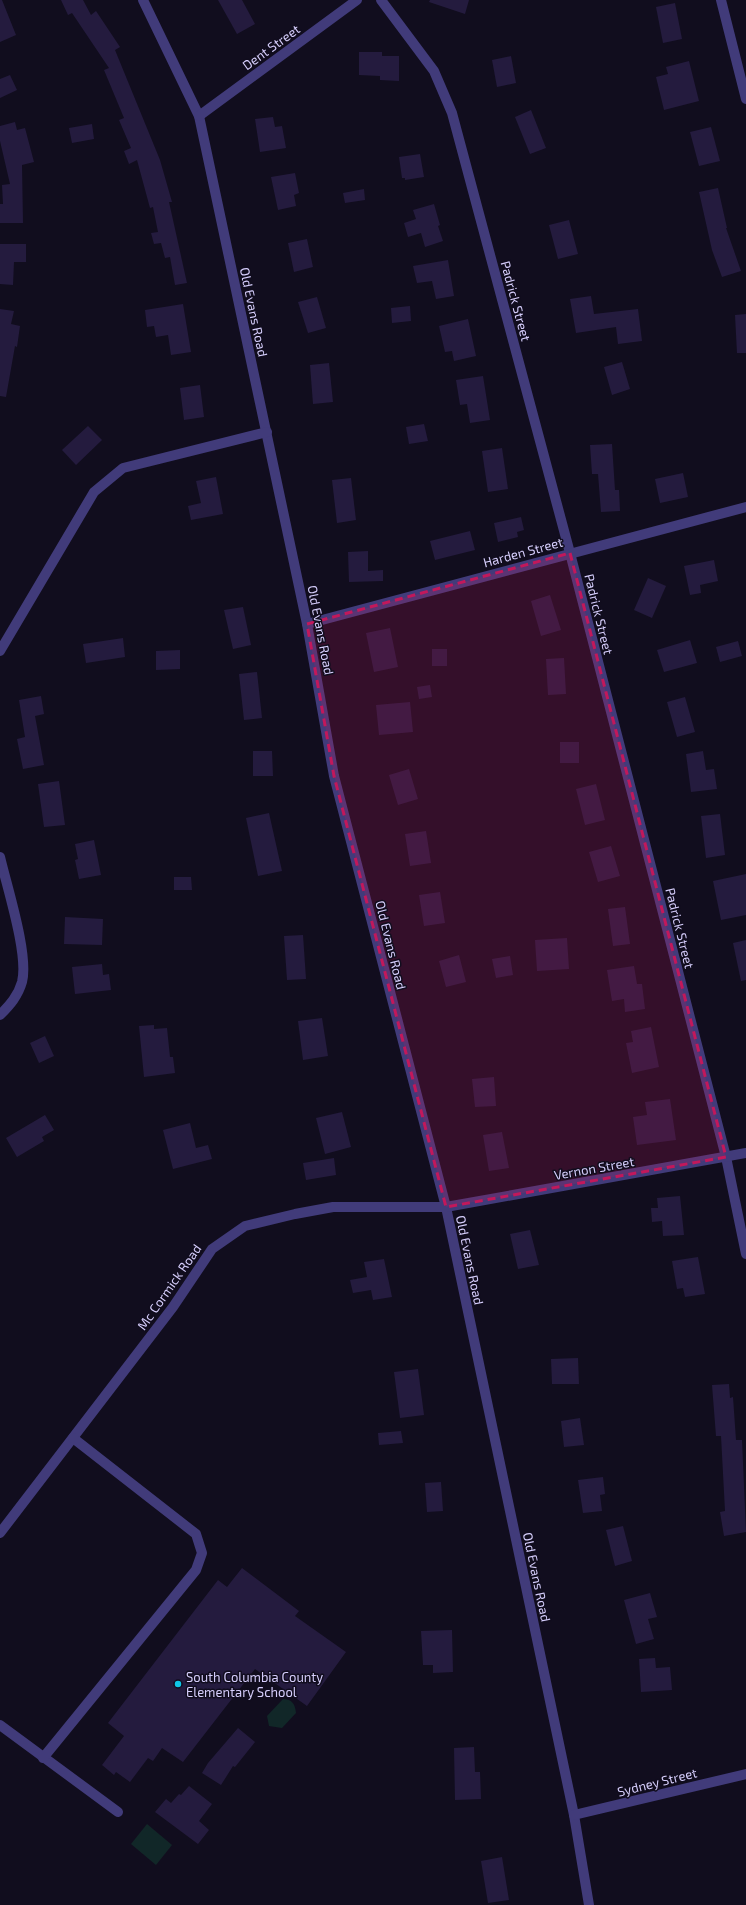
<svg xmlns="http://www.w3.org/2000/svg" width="746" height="1905" font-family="'Exo 2',sans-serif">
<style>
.green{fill:#112728}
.building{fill:#241b3e}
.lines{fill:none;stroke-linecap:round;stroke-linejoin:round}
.minor{stroke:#413b7a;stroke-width:10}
.marked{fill:#c2185b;fill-opacity:0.2;stroke:#c2185b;stroke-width:3;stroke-dasharray:8 5;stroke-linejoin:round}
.poi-dot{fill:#0fc6e7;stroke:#110d1e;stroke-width:1.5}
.labels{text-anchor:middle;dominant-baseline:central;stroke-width:3;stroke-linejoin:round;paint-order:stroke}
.street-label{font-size:13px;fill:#d6cefc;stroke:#110d1e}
.poi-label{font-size:13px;fill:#d6cefc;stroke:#110d1e;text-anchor:start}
</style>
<rect width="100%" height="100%" fill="#110d1e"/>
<g class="green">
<path d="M283,1699c9,0 12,5 13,14l-14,15 -13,-2 -2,-10z"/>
<polygon points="147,1824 172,1845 156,1865 131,1844"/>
</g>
<g class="building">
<polygon points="0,0 2,0 16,35 0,42"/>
<polygon points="61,0 83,0 91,15 96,11 120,47 115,50 160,160 172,202 169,202 187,283 175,285 170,257 165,258 161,243 154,244 151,233 158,232 153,207 150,208 137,160 129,164 124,151 131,148 119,120 124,118 104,70 109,68 72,13 68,15"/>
<polygon points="218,0 242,0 255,24 237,34"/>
<polygon points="430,0 469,0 465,14 429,2"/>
<polygon points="675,3 682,39 663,43 656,7"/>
<polygon points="359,52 382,52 382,56 399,56 399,81 380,80 380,76 359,75"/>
<polygon points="511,56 516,83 497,87 492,60"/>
<polygon points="689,61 699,101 664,110 656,77 668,74 666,67"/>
<polygon points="10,75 17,90 0,98 0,79"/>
<polygon points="531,110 546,148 530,154 515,117"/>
<polygon points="273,117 275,127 282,126 286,148 260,152 255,119"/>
<polygon points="15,122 17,130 25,128 34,162 22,165 23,223 0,223 0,204 3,204 2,185 10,184 0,141 0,126"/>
<polygon points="92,124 94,139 72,143 69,128"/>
<polygon points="711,127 720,161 699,166 690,132"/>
<polygon points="420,154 424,177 405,180 405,178 402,178 399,157"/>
<polygon points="295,173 299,193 294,195 296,206 278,210 271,177"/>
<polygon points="718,188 727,228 726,228 741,271 722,277 712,250 699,192"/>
<polygon points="364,189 365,200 345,203 343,193"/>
<polygon points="434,204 440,225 438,226 443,241 425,247 421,233 408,237 404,223 416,219 413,210"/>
<polygon points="569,220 578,254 558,259 549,225"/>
<polygon points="307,239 313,267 294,272 288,243"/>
<polygon points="0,244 26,244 26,262 14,262 13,285 0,284"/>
<polygon points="448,260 454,296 436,299 432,281 417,283 413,266"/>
<polygon points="591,296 594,314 638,309 642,341 618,344 616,327 576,333 570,299"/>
<polygon points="317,297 326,328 308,333 298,302"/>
<polygon points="183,304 191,352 171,355 168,335 156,337 154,326 147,327 145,310"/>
<polygon points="410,306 411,321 392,323 391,308"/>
<polygon points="0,309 14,311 11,324 20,326 17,347 15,346 6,397 0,396"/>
<polygon points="746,314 746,353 737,353 735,315"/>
<polygon points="468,319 476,356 454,361 452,351 445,352 439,326"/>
<polygon points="622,362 630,389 612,395 604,367"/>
<polygon points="329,363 333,402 313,404 310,365"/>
<polygon points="483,376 490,420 470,423 467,404 460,405 456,380"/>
<polygon points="200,385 204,417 184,420 180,388"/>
<polygon points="424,424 428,441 409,444 406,427"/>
<polygon points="88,426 102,440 76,465 62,450"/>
<polygon points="612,444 615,490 619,490 620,511 601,512 598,474 592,474 590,445"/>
<polygon points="502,448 508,489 488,492 482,451"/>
<polygon points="683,473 688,497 660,503 655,479"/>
<polygon points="216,477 223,514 191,520 188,506 201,503 196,481"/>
<polygon points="351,478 356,520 337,523 332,480"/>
<polygon points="521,517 524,530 517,532 518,537 498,542 494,523"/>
<polygon points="470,531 475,550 435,560 430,541"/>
<polygon points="368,551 368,571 383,570 383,581 349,582 348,552"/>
<polygon points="714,560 718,581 700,585 701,593 690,595 684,566"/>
<polygon points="648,578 666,586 652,618 634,610"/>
<polygon points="550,595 561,630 541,636 531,601"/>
<polygon points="243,607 251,645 233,649 224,610"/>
<polygon points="390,628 398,667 374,672 366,633"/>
<polygon points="123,638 125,657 86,663 83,644"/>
<polygon points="690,640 697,663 664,672 657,650"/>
<polygon points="738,641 742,656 720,662 716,647"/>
<rect x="432" y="649" width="15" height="17"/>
<polygon points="180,650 180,669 156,670 156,651"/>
<polygon points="564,658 566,694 548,695 546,659"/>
<polygon points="257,672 262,718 244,720 239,674"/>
<polygon points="430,685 432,697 419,699 417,687"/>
<polygon points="41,696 44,714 35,716 44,765 23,769 17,739 25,737 19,700"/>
<polygon points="685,697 695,732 677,737 667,702"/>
<polygon points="410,702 413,732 379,735 376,705"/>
<rect x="560" y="742" width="19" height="21"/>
<polygon points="253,751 272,751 273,776 253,776"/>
<polygon points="703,751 706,770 714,769 717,789 691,792 686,754"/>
<polygon points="409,769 418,799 398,805 389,775"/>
<polygon points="59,781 65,825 44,827 38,784"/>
<polygon points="596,784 605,820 585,825 576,789"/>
<polygon points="269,813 282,871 258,876 246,818"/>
<polygon points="720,814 725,855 706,858 701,816"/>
<polygon points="426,831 431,863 410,866 405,834"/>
<polygon points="94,840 101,875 79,879 75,860 78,859 75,844"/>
<polygon points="611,846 620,876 598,882 589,852"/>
<polygon points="746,874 746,915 721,920 713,881"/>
<polygon points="174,877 191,877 192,890 174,890"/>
<polygon points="440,892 445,923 424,926 419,895"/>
<polygon points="625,907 630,944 613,946 608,909"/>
<polygon points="65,917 103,919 102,945 64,944"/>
<polygon points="303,935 306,979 287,980 284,936"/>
<polygon points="567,938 569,969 537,971 535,940"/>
<polygon points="746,940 746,980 741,981 733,943"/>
<polygon points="459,955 466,982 446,987 439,961"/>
<polygon points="510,956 513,975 496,978 492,959"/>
<polygon points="102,964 103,975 109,974 111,990 75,994 72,967"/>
<polygon points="634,966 637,984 642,984 645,1009 625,1012 624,999 612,1001 607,970"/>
<polygon points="322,1018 328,1056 303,1060 298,1021"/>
<polygon points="154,1025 154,1029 167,1028 170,1057 173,1057 175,1073 144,1077 139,1026"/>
<polygon points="651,1027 659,1067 632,1073 626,1043 633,1042 631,1031"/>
<polygon points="45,1036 54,1056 39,1063 30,1043"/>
<polygon points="494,1077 496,1106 475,1107 472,1079"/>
<polygon points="670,1099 676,1140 637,1145 633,1117 647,1115 645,1102"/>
<polygon points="342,1112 351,1147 325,1154 316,1118"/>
<polygon points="45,1115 54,1130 42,1137 44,1141 17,1157 6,1138"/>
<polygon points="190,1123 196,1148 208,1145 212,1159 173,1169 163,1130"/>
<polygon points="502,1132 509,1168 489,1171 483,1135"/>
<polygon points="334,1158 336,1175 306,1180 303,1163"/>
<polygon points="680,1196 684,1235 663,1236 662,1221 652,1222 651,1208 658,1208 657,1198"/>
<polygon points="530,1230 539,1265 518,1269 510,1234"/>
<polygon points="698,1257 705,1294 685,1297 683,1288 677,1289 672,1261"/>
<polygon points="384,1259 392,1297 373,1300 371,1290 353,1293 350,1280 367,1277 364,1262"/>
<polygon points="578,1358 579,1384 552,1384 551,1359"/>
<polygon points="418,1369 424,1415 400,1418 394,1372"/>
<polygon points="729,1384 730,1398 733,1397 736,1440 742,1440 746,1532 724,1536 720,1512 725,1511 721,1436 716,1436 712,1385"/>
<polygon points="580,1418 584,1445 564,1447 561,1421"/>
<polygon points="401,1431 403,1443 379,1445 378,1433"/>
<polygon points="603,1477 605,1494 600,1495 602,1511 583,1513 578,1480"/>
<polygon points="441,1482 443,1511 427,1512 425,1483"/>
<polygon points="623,1526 632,1561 615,1566 606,1530"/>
<polygon points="242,1568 299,1611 295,1616 346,1652 307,1706 255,1669 183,1762 162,1748 153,1761 148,1758 130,1782 116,1772 114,1775 102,1765 124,1736 108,1723 218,1580 227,1587"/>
<polygon points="650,1593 657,1617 648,1619 654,1639 636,1644 624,1600"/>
<polygon points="452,1630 453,1672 433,1673 433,1665 423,1665 421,1631"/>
<polygon points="655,1658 656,1668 670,1667 672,1690 641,1692 639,1659"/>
<polygon points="238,1728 255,1742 235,1767 233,1766 221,1785 202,1773 208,1763"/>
<polygon points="474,1747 475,1772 480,1772 481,1799 455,1800 454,1748"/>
<polygon points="189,1786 212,1804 199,1821 209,1830 198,1844 155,1812 166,1799 171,1803 179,1794 181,1795"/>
<polygon points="502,1857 509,1900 488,1903 481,1861"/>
</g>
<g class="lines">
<g class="minor">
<polyline points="143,0 199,116 307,624 334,776 446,1207 574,1815 589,1905"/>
<polyline points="381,0 434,71 452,113 570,553 726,1157 746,1254"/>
<polyline points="721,0 746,99"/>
<polyline points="199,116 357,0"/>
<polyline points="307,624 746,507"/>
<polyline points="0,651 94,492 123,468 267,432"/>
<path d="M0,857c7,30 29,98 22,125 -4,14 -12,23 -22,33"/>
<polyline points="0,1533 173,1307 212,1249 245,1226 295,1214 333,1207 446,1207 746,1153"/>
<polyline points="0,1725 118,1812"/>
<polyline points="43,1758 196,1570 202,1553 196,1534 73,1438"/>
<polyline points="574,1815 746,1774"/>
</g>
</g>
<path class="marked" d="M570,553l156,604 -280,50 -112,-431 -27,-152z"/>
<circle class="poi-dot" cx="178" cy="1684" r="4"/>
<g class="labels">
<g class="street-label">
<text transform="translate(271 47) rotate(-36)">Dent Street</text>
<text transform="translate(516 301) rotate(75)">Padrick Street</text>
<text transform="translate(254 312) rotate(78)">Old Evans Road</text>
<text transform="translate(523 552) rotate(-15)">Harden Street</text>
<text transform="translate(599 614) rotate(76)">Padrick Street</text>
<text transform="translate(321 630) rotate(79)">Old Evans Road</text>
<text transform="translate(680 928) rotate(76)">Padrick Street</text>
<text transform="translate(391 945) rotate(76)">Old Evans Road</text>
<text transform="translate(594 1168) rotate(-10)">Vernon Street</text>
<text transform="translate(470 1260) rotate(78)">Old Evans Road</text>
<text transform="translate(169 1287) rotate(-55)">Mc Cormick Road</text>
<text transform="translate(537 1577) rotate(78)">Old Evans Road</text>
<text transform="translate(657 1782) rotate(-14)">Sydney Street</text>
</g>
<g class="poi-label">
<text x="186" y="1677">South Columbia County<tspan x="186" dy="15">Elementary School</tspan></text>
</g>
</g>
</svg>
